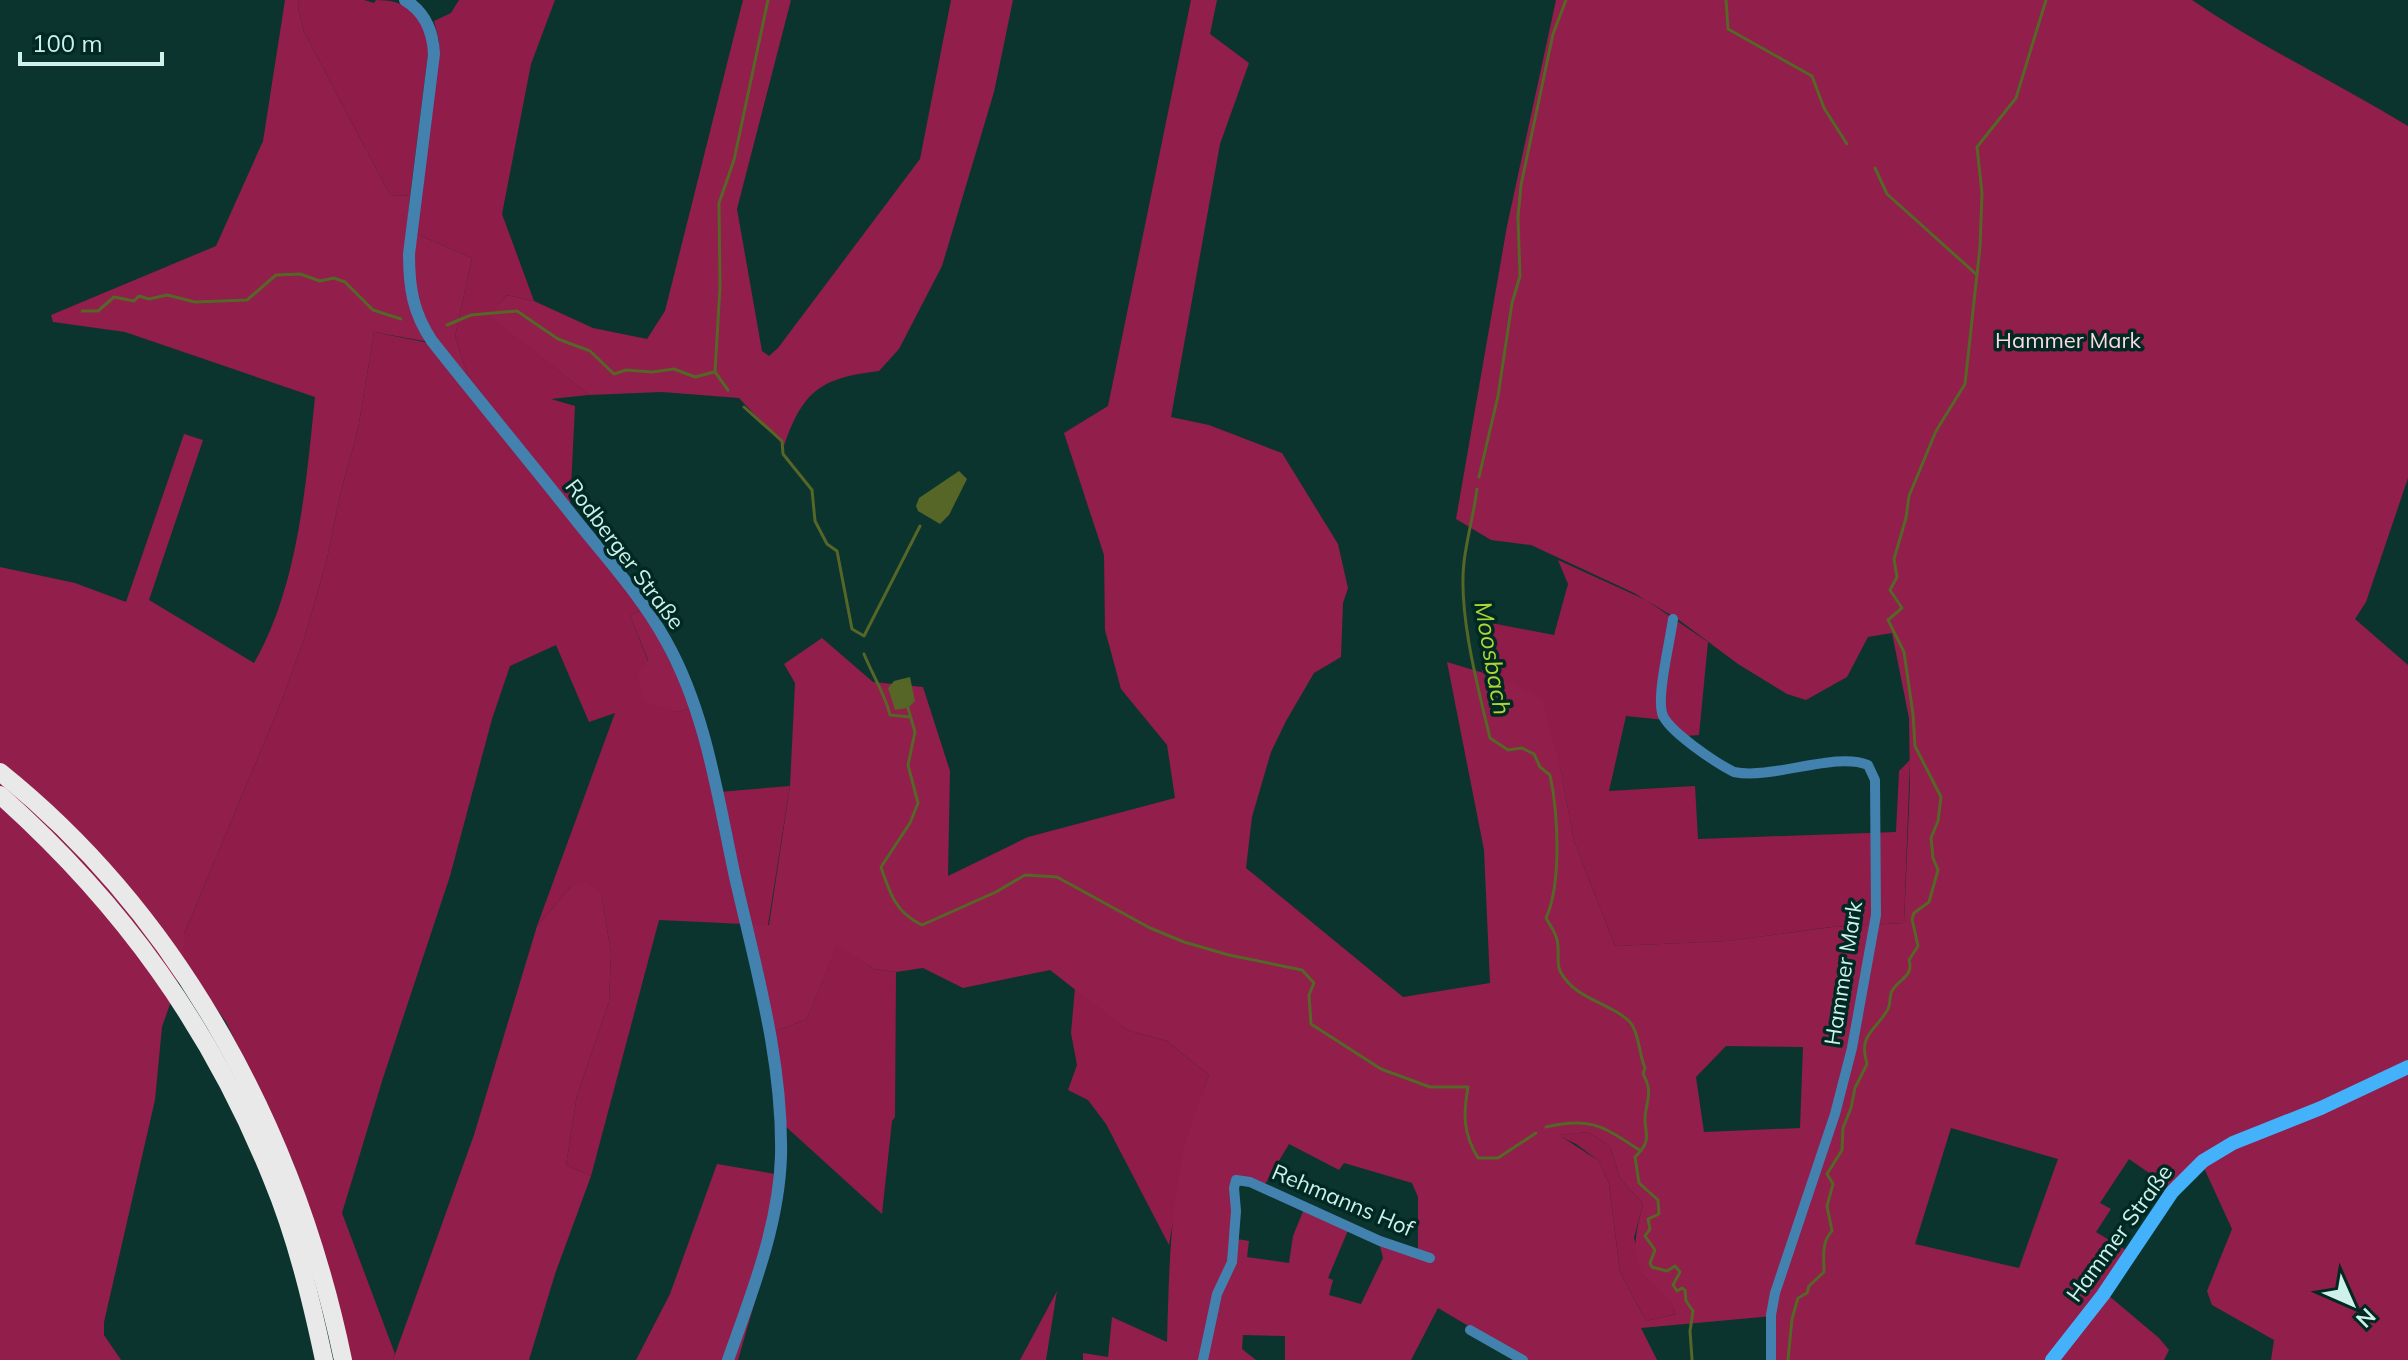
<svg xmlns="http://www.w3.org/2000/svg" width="2408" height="1360" font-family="Mulish,sans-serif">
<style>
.green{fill:#901c4a}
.forest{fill:#911e4b;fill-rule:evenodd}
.water{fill:#556626}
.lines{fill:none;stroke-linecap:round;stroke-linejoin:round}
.stream{stroke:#556626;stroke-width:3}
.minor{stroke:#4381af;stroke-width:10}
.tertiary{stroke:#4381af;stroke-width:12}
.secondary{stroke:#44b1fb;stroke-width:14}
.motorway{stroke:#e9e9e9;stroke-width:18}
.labels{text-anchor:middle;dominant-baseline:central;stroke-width:7;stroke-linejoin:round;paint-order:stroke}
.park-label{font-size:22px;fill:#fadae1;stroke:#012924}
.street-label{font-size:22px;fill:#cef1ea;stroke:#012924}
.water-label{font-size:24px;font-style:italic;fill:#aed532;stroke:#012924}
</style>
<rect width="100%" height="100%" fill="#0c342e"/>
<g class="green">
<path d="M299,0h65l10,3 2,-3c30,0 41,11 54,38l-20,158 -20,-1 -86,-163 -6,-25z"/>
<polygon points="459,0 555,0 531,64 502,214 534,301 507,295 490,316 589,395 551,399 575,406 570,508 468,377 455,336 472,258 414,233 439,56 439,41 434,21 451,13"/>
<polygon points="374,332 429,343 644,610 630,615 648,661 652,702 678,712 693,707 744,924 659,920 591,1176 566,1165 577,1095 609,1002 611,953 602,898 571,887 537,926 615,713 589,722 556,645 510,666 492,719 450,876 383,1078 342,1213 395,1354 393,1360 349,1360 328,1266 293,1162 226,1022 184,964 184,934 282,700 304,639 327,559 340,495 358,429"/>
<polygon points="1558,560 1646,600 1708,642 1699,735 1685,736 1665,720 1626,716 1609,791 1695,786 1698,839 1896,832 1899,771 1910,760 1904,923 1832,927 1729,941 1615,946 1574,841 1560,767 1500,678 1482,672 1481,621 1554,635 1568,584"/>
<polygon points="790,786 768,925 749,925 719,792"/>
<polygon points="837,945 874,969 896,972 895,1117 892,1121 882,1214 784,1125 773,1032 807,1019"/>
<polygon points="1075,988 1127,1030 1167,1041 1209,1075 1188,1134 1169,1245 1106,1124 1088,1100 1068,1090 1077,1065 1071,1033"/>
<polygon points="1588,1132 1610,1146 1620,1178 1643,1204 1634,1238 1647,1279 1669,1297 1676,1314 1646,1321 1620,1272 1609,1184 1599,1161 1576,1144 1557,1135"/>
</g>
<g class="forest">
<path d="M285,0h14l-1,7 6,25 86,163 20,1c-5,55 -16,99 19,146l-55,-10 -16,97 -18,66 -13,64 -23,80 -22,61 -98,234v30l-22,63 -7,73 -51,222v13l17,25h-121v-793l75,16 51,19 58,-168 19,6 -54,160 105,63c44,-76 52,-179 61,-266l-190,-65 -72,-10 -2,-7 165,-69 47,-105z"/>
<path d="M743,0h48l-54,209 25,142 7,5 9,-8 142,-189 31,-159h62l-19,92 -52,174 -43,83 -20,22c-59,7 -76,20 -95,75l-45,-48 -77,-6 -73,3 -100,-79 18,-21 27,6 59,27 54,11 18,-28z"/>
<path d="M1191,0h26l-7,34 39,29 -29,81 -49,273 38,8 73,28 56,91 10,44 -5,15 -2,54 -27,16 -28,48 -15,31 -19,65 -6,51 157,129 87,-14 -6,-133 -37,-188 53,16 42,21 18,67 14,75 41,105 113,-5 105,-14 71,-4 6,-140 -1,-65 -17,-85 -24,4 -21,40 -41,23 -19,-6 -49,-30 -59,-44 -45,-27 -103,-48 -40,-5 -35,-21 51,-293 49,-226h636c69,47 145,83 216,126v352l-42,124 -11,17 53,46v695h-137l3,-20 -62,-35 -5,-14 25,-62 -28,-61 -35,35 -61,92 51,43 10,12 -5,10h-388l-3,-44 -132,12 16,32h-131l-88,-52 -27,52h-126v-24l-42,-1 -1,14 14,11h-173v-7l25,4 4,-40 55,25c2,-70 3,-141 21,-209 6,-20 14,-39 21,-58l-42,-34 -40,-11 -77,-60 -87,18 -40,-20 -27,4 -22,-3 -37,-23 -30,73 -34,13 -24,-107h20l21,-139 5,-103 -11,-19 38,-26 51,44 50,5 27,84 -2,105 80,-39 147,-39 -8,-53 -46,-56 -16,-59 -1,-75 -40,-122 44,-27zM1726,1046l77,1 -3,81 -96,4 -8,-55zM1951,1128l107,31 -39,109 -104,-24zM1588,1132l22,14 10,32 23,26c-6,24 -15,54 4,75 14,14 22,15 29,35l-30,7 -26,-49 -11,-88 -10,-23 -40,-26zM1289,1144l50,26 5,-7 68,20 6,14v53l-39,-12 -115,-52zM2129,1159l36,25 -1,12 -35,56 -33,-20 15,-23 -11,-6zM1239,1182l65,27 -11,27 -4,27 -42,-6 2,-16 -12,-2zM1349,1228l30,14 4,16 -22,46 -32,-9 4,-15 -5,-2z"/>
<path d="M414,233l58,25 -17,78 13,41c-25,-30 -52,-59 -55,-99 -1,-15 1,-31 1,-45z"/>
<polygon points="644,610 693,707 678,712 644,702 637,677 648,660 630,615"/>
<polygon points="586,882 597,889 602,898 611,953 609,1002 577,1095 566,1165 591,1176 555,1274 529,1360 393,1360 474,1135 537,926 571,887"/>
<polygon points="717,1164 775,1174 764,1270 738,1360 636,1360 670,1294"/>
<polygon points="1057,1291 1046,1360 1020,1360"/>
</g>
<g class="water">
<polygon points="959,471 967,479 949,515 940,524 918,511 916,506 919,498"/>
<polygon points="910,677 915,701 908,708 895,710 888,688 894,681"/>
</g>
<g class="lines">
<g class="stream">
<polyline points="1726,0 1728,29 1812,76 1824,108 1847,144"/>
<polyline points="1875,168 1887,194 1976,274"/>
<polyline points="82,311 98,311 114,297 134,301 139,296 149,299 167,295 195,302 247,300 276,275 300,274 320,281 334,278 345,282 373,310 401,319"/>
<polyline points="447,325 471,315 517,311 558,339 590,351 614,374 626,370 652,372 674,369 695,377 714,372"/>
<polyline points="728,390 715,372 720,287 719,203 734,160 768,0"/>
<polyline points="744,407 782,441 783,454 812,490 815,521 827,544 837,551 852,629 864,636 920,526"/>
<polyline points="1479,477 1498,396 1512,303 1520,276 1518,217 1521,185 1553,34 1566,0"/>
<path d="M1477,489c-3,24 -10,48 -13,73 -6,51 14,126 26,176l18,12 14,-2 12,6 6,13 10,8c8,37 12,108 -4,143 4,7 10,15 11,22 3,10 -1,23 3,31 15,29 49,31 69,50 10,10 10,34 16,47l-2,6c8,14 6,21 3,36 -5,21 10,27 -11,47l4,26 19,17 1,14 -11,5 2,10 -5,7 10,14 -5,13 2,4 15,4 8,-5 5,6 -7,13 4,6 5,-3 3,2 1,11 7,10 -3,20 2,28"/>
<path d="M864,654c8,20 22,42 26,61l20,2"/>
<path d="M908,708l7,24 -7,33 10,38 -8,20 -29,44c9,27 15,46 41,58l74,-33 29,-17 32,2 93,51 34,14 45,13 73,15 12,13 -5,12 2,29 70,45 49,18h38c-5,28 -5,46 10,71h20l38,-25"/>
<path d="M1546,1127c45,-11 58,0 95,24"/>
<path d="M1788,1360l4,-41 6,-21 9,-5 2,-7 15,-14c0,-14 -3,-30 8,-41l-5,-25 6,-22 -6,-10 15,-24 1,-22 8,-20 4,-20 12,-24c-9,-30 8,-32 21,-55 3,-6 1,-13 4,-18 7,-13 22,-14 17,-31l9,-14 -6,-27 2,-6 15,-11 9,-32 -5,-12 -2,-20 7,-17 3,-24 -26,-51 -2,-32 -9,-62 -16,-32 14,-12 -12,-18 7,-13 -3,-18 12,-41 3,-22 27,-65 29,-47 15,-137 2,-54 -5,-46 39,-49 30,-98"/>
</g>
<g class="minor">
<path d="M1673,619c-3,23 -16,74 -11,94 4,17 56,51 72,59 39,8 102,-21 134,-7l7,15 1,135 -24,133 -17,66 -60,179 -4,22v45"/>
<polyline points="1470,1330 1523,1360"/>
<polyline points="1203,1360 1217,1294 1232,1262 1236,1211 1234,1188 1236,1180 1250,1182 1380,1241 1430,1258"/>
</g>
<path class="tertiary" d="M405,0c20,12 28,31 29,54l-25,200c0,34 4,59 23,87 49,62 99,122 148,184 30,37 63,74 86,116 40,71 52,157 69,236 21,92 48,184 46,279 -2,70 -30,139 -53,204"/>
<polyline class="secondary" points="2052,1360 2103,1295 2172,1192 2203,1161 2233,1143 2321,1108 2408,1067"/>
<g class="motorway">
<path d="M0,772c182,146 296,362 343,588"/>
<path d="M0,795c122,109 211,232 272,384 24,58 39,120 52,181"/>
</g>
</g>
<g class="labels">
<g class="park-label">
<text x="2068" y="340">Hammer Mark</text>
</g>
<g class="street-label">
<text transform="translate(625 554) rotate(53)">Rodberger Straße</text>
<text transform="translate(1843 973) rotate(-81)">Hammer Mark</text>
<text transform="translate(1343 1200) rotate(23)">Rehmanns Hof</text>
<text transform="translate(2119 1233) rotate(-54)">Hammer Straße</text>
</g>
<g class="water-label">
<text transform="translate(1493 658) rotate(80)">Moosbach</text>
</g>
</g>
<g transform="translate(2352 1304) rotate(135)" stroke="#012924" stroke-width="6" paint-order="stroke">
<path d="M0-6L14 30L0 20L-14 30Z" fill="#cef1ea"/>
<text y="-12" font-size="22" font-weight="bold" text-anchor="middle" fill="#cef1ea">N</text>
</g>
<path d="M20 52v12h142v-12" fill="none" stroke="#cef1ea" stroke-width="4"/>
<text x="32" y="52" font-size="24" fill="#cef1ea" stroke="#012924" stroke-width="6" paint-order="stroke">100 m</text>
</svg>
